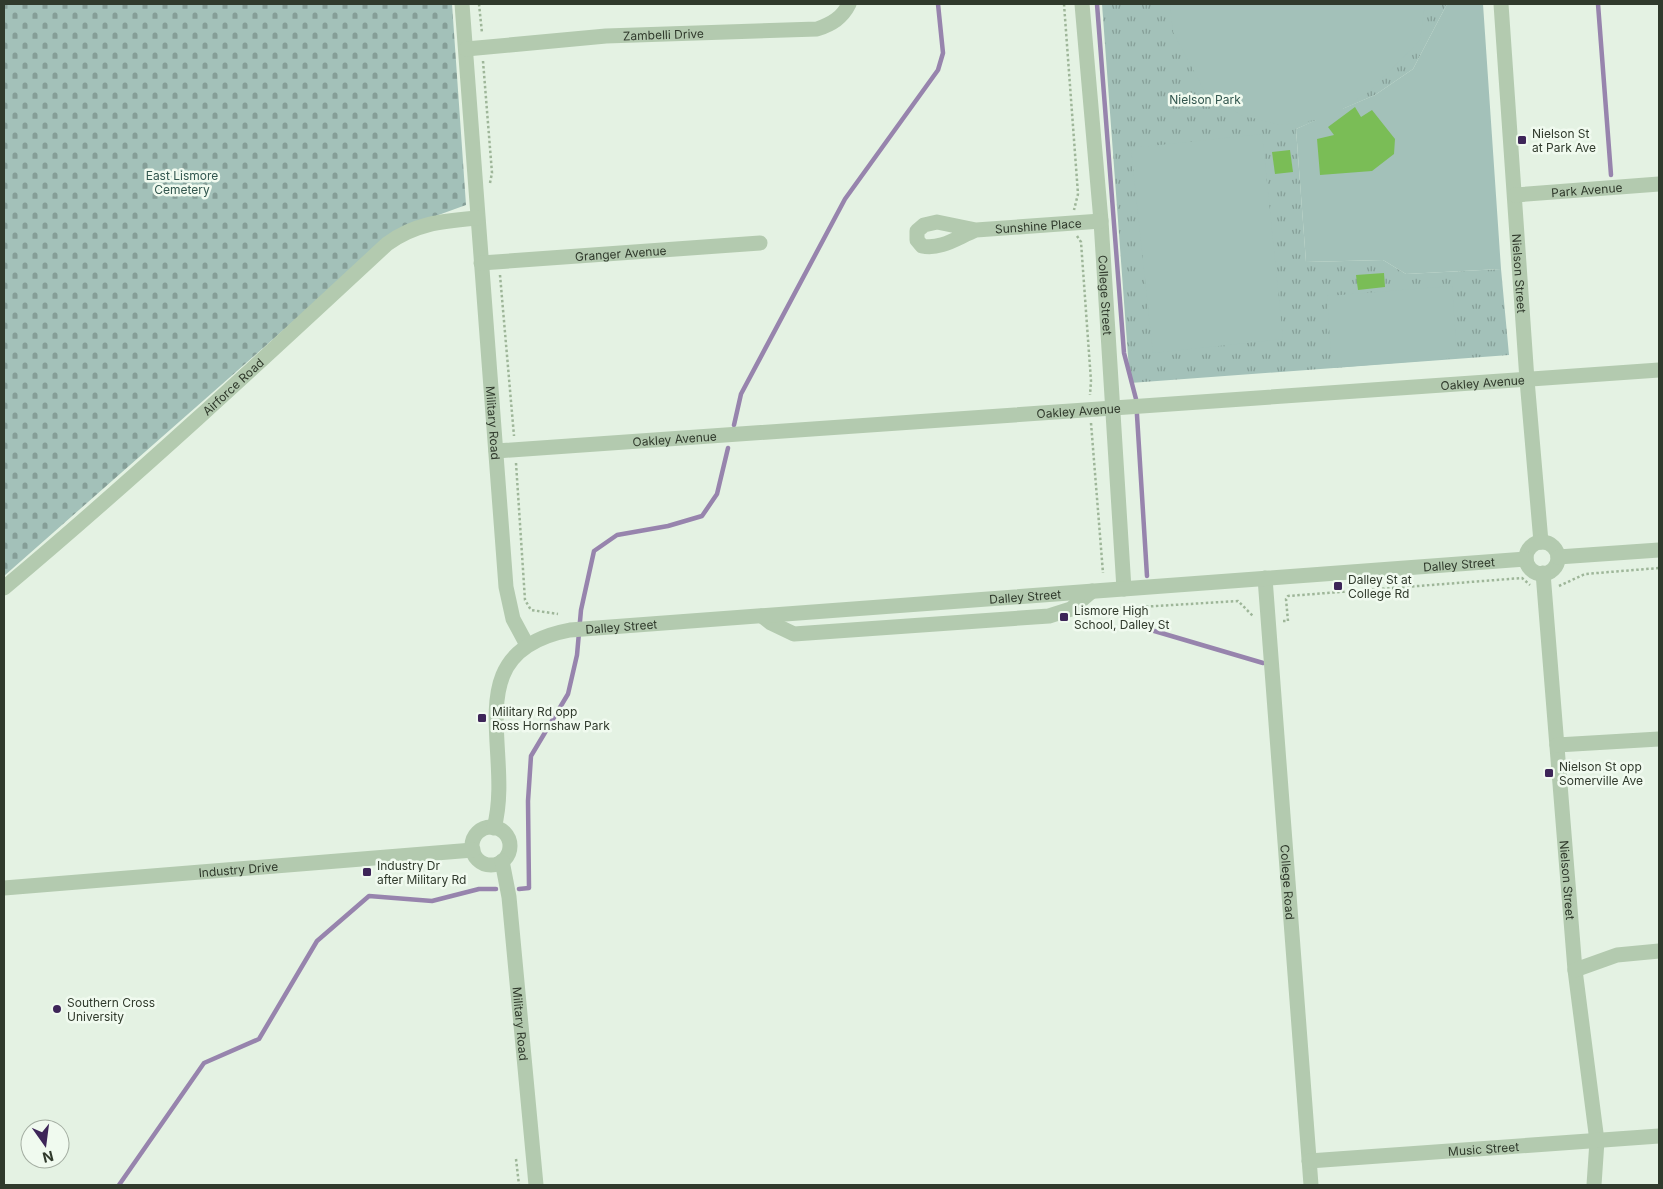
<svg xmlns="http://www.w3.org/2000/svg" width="1663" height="1189" font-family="Inter,sans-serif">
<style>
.grass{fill:url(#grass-tufts)}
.cemetery{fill:url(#cemetery-stones)}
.pitch{fill:#a3c1b9}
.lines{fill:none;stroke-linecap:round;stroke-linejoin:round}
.stream{stroke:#9784ad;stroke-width:4.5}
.building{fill:#7abd56}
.path{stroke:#9eb699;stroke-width:2.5;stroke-dasharray:2.5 2.5;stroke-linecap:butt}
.minor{stroke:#b3caaf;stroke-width:15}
.poi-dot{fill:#3d2558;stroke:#f0faef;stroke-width:2}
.labels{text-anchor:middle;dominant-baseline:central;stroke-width:5;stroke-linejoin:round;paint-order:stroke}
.street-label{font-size:12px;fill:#303a2c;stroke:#f0faef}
.park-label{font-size:12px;fill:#32564e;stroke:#f0faef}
.poi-label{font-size:12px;fill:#303a2c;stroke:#f0faef;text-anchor:start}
</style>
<defs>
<pattern id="grass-tufts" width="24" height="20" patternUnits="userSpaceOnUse" patternTransform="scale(1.25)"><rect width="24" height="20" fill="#a3c1b9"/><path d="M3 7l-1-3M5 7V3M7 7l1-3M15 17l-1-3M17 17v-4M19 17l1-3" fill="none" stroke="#859e97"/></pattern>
<pattern id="cemetery-stones" width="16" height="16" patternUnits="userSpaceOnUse" patternTransform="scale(1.25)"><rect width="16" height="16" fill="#a3c1b9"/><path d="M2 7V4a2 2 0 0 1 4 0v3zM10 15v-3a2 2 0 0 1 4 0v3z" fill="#859e97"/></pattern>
</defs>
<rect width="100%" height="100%" fill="#e4f2e3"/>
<polygon class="grass" points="1102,4 1447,4 1413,69 1375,95 1296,129 1306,262 1383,260 1406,274 1501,269 1509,355 1130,383"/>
<polygon class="cemetery" points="4,4 452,4 466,205 397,230 4,576"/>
<g class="pitch">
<polygon points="1170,4 1425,4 1420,40 1370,91 1342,109 1375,95 1413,69 1447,4 1483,4 1501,269 1406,274 1383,260 1306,262 1296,129 1316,120 1281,125 1241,115 1204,90 1173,32"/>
<polygon points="1262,134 1283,339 1153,353 1131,148"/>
<polygon points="1452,286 1457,358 1332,368 1327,296"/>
</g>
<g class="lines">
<g class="stream">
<polyline points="1097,4 1124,353 1136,399 1147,576"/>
<polyline points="1598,4 1611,175"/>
<polyline points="734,425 741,394 845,199 938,70 943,53 938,4"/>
<polyline points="1151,630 1263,663"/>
<polyline points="519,889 529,888 528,801 531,756 568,694 577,655 581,610 594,551 617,535 668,526 702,516 717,494 728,448"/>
<polyline points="119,1185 204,1063 259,1039 317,941 369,896 432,901 479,889 496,889"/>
</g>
</g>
<g class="building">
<polygon points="1355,107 1361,117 1372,110 1395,139 1394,154 1372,171 1320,175 1317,139 1334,135 1328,127"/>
<polygon points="1290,150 1293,172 1275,174 1272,152"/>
<polygon points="1384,273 1385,287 1358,290 1356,275"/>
</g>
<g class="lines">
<g class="path">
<polyline points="479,4 482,33"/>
<polyline points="1064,4 1078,194 1074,210"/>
<polyline points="483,61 492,173 490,183"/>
<polyline points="1077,236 1081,242 1091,381 1090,395"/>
<polyline points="500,275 514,436"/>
<polyline points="1091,423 1103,573"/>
<polyline points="516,463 525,600 531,610 558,614"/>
<polyline points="1559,586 1585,574 1659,568"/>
<polyline points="1091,610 1238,601 1254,617"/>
<polyline points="1283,621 1288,621 1286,599 1288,596 1522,578 1530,585"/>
<polyline points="516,1159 519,1185"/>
</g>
<g class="minor">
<path id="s1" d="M462,4l44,583 7,32 14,26"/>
<path id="s2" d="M1082,4l19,217 23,368"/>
<path id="s3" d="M1501,4l26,376 14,162"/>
<path id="s4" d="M466,49l140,-13 211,-7c15,-5 25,-11 32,-25"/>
<path id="s5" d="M1515,195l144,-11"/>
<path id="s6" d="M976,230c-18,7 -35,20 -54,16l-5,-6v-9l7,-6 13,-3 39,8 125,-9"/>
<path id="s7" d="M481,263l279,-20"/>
<path id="s8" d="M496,451l1163,-81"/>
<circle cx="1542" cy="558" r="16"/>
<polyline points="1558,557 1659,550"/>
<path id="s9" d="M1543,573l32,397 22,171 -3,44"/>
<path id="s10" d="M1265,578l46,607"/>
<path id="s11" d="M4,588c131,-110 257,-227 383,-344 28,-21 57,-23 90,-26"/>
<polyline points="762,616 771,623 794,634 1049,616 1071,609 1092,591"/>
<polyline points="1557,745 1659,739"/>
<circle cx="491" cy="846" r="19"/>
<path id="s12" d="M494,828c21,-77 -40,-176 76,-198l956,-71"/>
<path id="s13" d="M502,861l7,36 27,288"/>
<path id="s14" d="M4,888l469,-38"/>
<polyline points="1575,970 1617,955 1659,951"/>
<path id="s15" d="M1309,1161l350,-25"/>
</g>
</g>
<g class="poi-dot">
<rect x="1517" y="135" width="10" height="10" rx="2.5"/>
<rect x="1333" y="581" width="10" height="10" rx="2.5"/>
<rect x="1059" y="612" width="10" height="10" rx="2.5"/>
<rect x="477" y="713" width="10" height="10" rx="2.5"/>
<rect x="1544" y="768" width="10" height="10" rx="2.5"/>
<rect x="362" y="867" width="10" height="10" rx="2.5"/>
<circle cx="57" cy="1009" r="5"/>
</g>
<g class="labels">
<g class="street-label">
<text stroke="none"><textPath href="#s4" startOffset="198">Zambelli Drive</textPath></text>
<text stroke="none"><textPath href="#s5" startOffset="72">Park Avenue</textPath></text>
<text stroke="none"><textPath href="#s6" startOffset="199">Sunshine Place</textPath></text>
<text stroke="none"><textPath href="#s7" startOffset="140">Granger Avenue</textPath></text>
<text stroke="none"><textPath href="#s3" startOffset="270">Nielson Street</textPath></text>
<text stroke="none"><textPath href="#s2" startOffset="292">College Street</textPath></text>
<text stroke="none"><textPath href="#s8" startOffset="989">Oakley Avenue</textPath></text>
<text stroke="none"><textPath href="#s11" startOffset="305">Airforce Road</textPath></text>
<text stroke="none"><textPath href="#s8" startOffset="584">Oakley Avenue</textPath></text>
<text stroke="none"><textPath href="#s1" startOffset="420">Military Road</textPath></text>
<text stroke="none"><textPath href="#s8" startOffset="179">Oakley Avenue</textPath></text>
<text stroke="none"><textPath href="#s12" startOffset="1130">Dalley Street</textPath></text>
<text stroke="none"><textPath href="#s12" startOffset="695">Dalley Street</textPath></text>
<text stroke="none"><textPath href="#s12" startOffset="290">Dalley Street</textPath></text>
<text stroke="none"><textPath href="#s14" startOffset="235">Industry Drive</textPath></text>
<text stroke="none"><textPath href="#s9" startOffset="308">Nielson Street</textPath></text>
<text stroke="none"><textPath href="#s10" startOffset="305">College Road</textPath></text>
<text stroke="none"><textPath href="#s13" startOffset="164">Military Road</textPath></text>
<text stroke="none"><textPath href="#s15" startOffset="175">Music Street</textPath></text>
</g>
<g class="park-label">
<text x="1205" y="99">Nielson Park</text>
<text x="182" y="175">East Lismore<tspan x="182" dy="14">Cemetery</tspan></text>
</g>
<g class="poi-label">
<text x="1532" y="133">Nielson St<tspan x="1532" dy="14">at Park Ave</tspan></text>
<text x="1348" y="579">Dalley St at<tspan x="1348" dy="14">College Rd</tspan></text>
<text x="1074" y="610">Lismore High<tspan x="1074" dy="14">School, Dalley St</tspan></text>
<text x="492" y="711">Military Rd opp<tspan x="492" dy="14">Ross Hornshaw Park</tspan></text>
<text x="1559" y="766">Nielson St opp<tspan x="1559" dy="14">Somerville Ave</tspan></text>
<text x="377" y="865">Industry Dr<tspan x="377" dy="14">after Military Rd</tspan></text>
<text x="67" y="1002">Southern Cross<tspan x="67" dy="14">University</tspan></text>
</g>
</g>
<rect width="1663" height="1189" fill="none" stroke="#303a2c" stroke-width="10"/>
<g transform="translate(45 1144) rotate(166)"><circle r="24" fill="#f0faef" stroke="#a3ada1"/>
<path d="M0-4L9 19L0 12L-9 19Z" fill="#3d2558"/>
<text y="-8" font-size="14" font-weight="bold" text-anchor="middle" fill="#303a2c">N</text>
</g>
</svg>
